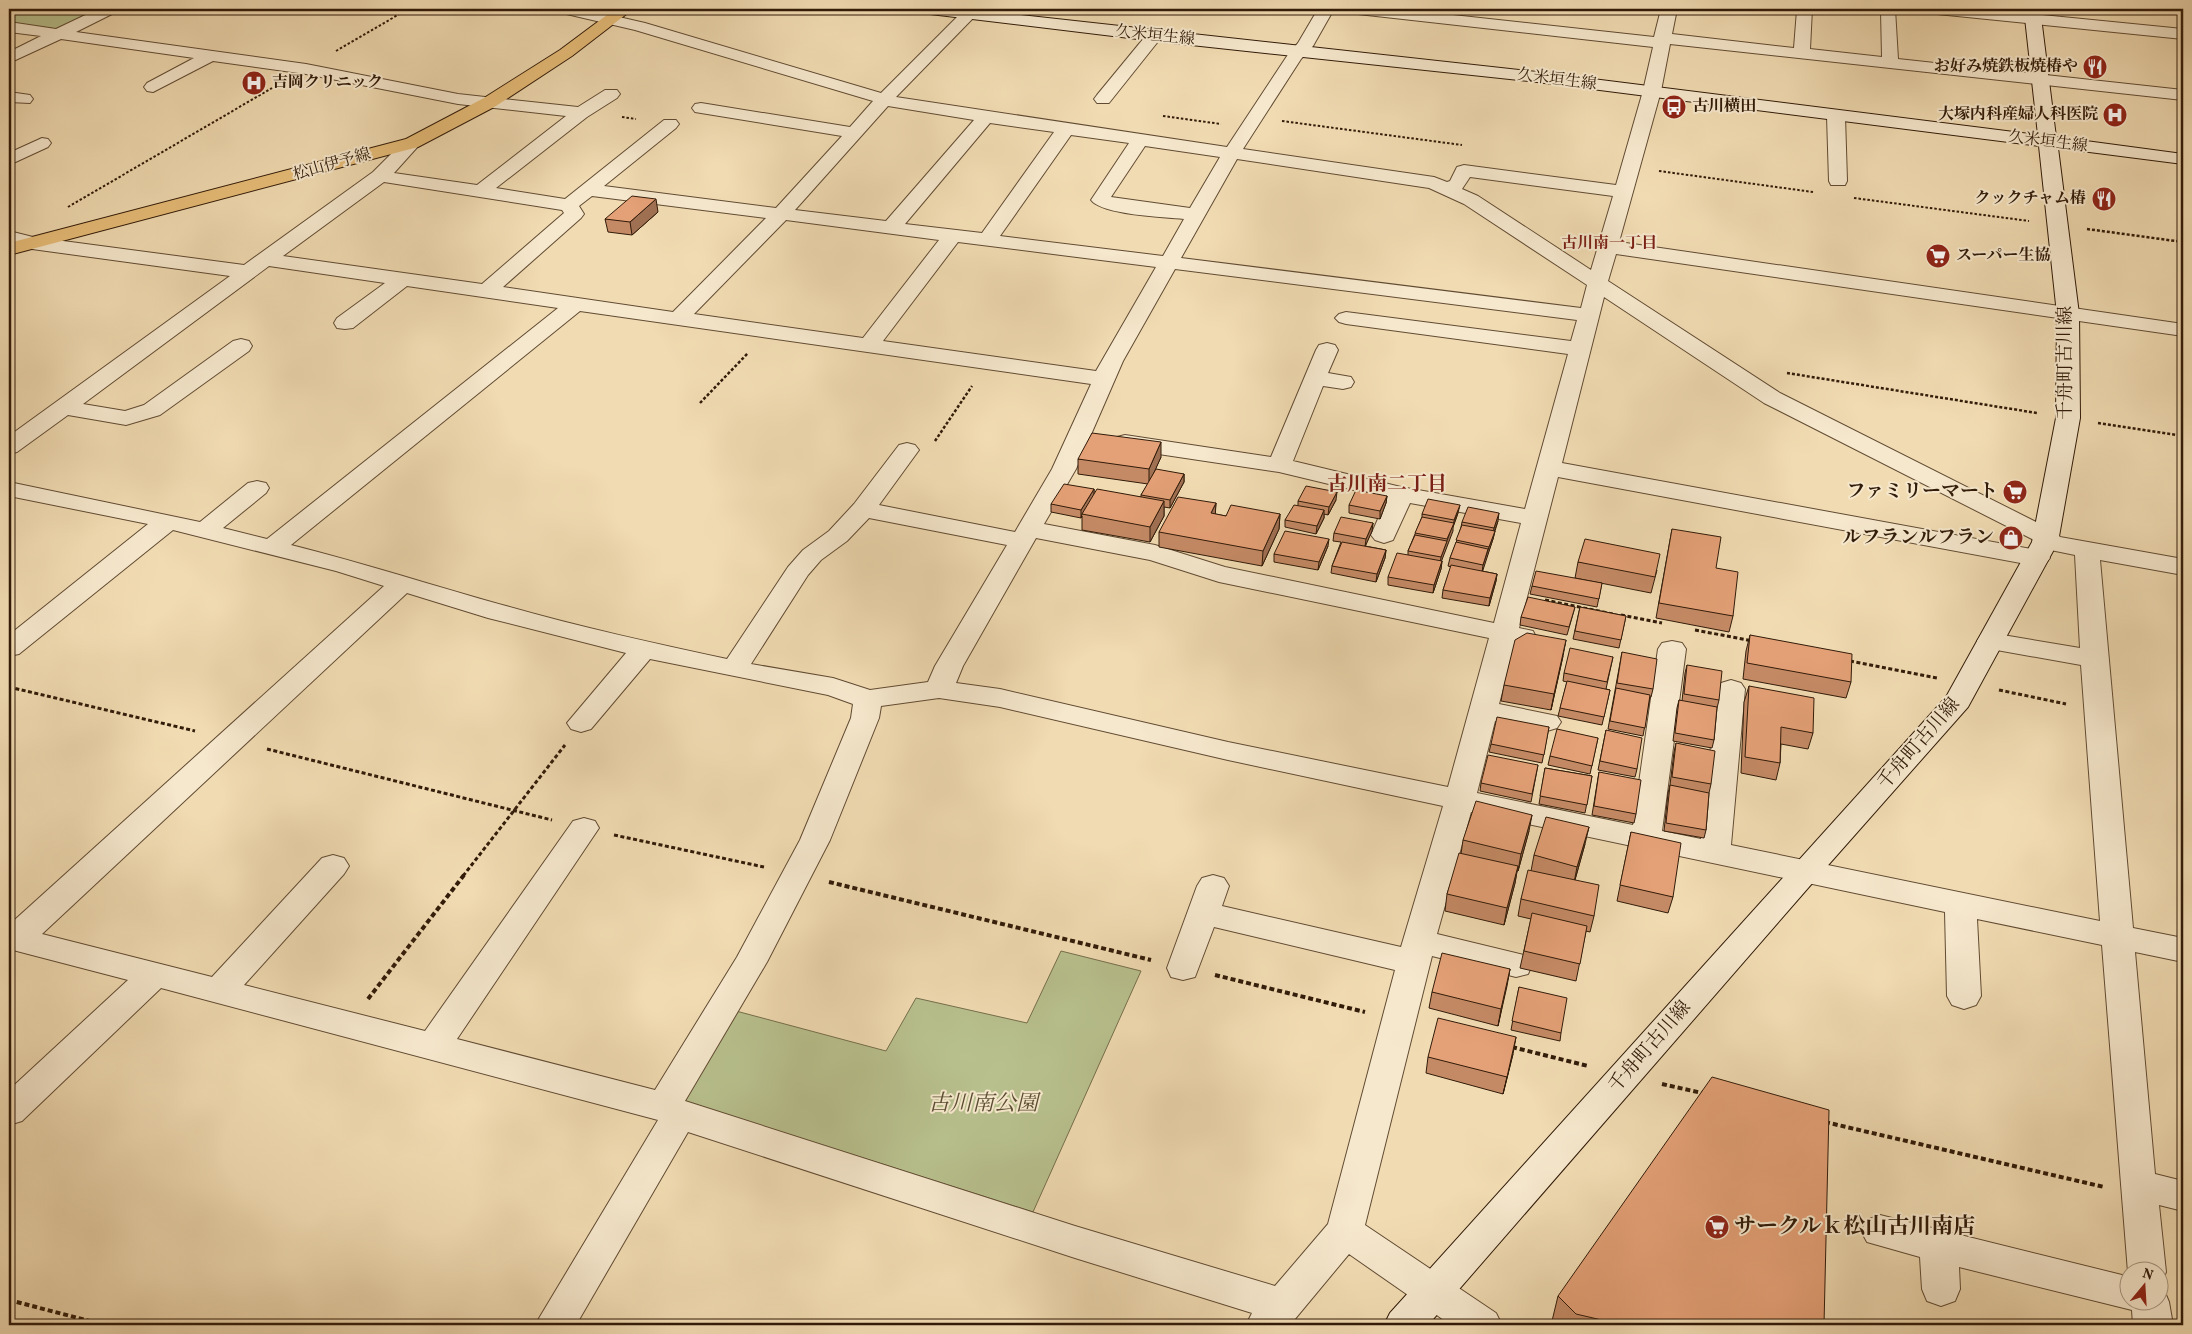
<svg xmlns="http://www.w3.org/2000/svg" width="2192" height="1334" font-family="Vollkorn,'Noto Serif JP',serif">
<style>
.green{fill:#b8c18e;stroke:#746e4c}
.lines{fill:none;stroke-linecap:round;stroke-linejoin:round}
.street-casing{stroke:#614b33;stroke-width:2}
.secondary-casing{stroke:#311b09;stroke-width:2}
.primary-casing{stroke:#311b09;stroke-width:2}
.path-far3{stroke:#311b09;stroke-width:2;stroke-dasharray:2.5 2;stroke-linecap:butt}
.path-far2{stroke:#311b09;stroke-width:2.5;stroke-dasharray:3 2;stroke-linecap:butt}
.path-far1{stroke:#311b09;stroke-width:3;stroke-dasharray:4 2.5;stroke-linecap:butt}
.path{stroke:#311b09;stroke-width:4;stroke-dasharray:5 3;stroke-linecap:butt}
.street{fill:#f6e8cd;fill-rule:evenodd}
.secondary{fill:#f6e8cd;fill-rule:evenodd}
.primary{fill:#e8be79;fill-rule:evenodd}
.wall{fill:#c48a65;stroke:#311b09}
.shaded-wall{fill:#a07053;stroke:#311b09}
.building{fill:#e4a076;stroke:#311b09}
.labels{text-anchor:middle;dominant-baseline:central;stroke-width:4;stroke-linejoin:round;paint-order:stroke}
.far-street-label{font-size:16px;fill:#311b09;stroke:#f6e8cd}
.far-poi-label{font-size:16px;font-weight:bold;fill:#311b09;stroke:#f6e8cd;text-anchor:end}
.far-neighbourhood-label{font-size:16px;font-weight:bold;fill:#7a1f14;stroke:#f6e8cd}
.street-label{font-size:19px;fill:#311b09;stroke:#f6e8cd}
.poi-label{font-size:19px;font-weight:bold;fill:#311b09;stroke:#f6e8cd;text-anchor:end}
.neighbourhood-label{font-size:20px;font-weight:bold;fill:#7a1f14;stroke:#f6e8cd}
.near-park-label{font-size:22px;font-style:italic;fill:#5a4d31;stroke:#f6e8cd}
.near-poi-label{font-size:22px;font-weight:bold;fill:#311b09;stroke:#f6e8cd;text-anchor:start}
</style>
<rect width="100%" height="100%" fill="#f1dbb2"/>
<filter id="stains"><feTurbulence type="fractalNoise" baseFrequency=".004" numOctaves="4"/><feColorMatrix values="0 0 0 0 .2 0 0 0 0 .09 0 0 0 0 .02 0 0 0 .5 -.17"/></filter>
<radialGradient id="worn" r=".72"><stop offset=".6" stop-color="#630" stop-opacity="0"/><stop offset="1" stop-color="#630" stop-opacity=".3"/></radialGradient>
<g class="green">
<polygon points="9,9 99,9 57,29 9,23"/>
<polygon points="1061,951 1141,971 1033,1212 684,1101 736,1011 886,1051 916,998 1027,1023"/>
</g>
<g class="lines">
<defs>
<g id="street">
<path d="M98,9h20l-2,3 -40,20 230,32 152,30 120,13 27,-17h12l3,4 -3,4 -30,19 -91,71 69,11 99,-79h12l3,4 -3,4 -72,58 172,22 66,-72 -141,-23 -6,-1 -3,-4 3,-4 6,-1 149,24 23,-26 -238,-71 -77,-18 -2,-3h28l61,14 236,70 84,-84h17l-86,88 331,50 62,-94 9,-10 20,-34h16l-21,37 -12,13 -58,90 191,28 13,5 3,-1 7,-14 7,-2 152,20 27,-94 10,-44 -295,-33 -6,-2 -2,-3h48l256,28 7,-28h16l-5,25 122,14 3,-38 15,-1 -2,40 72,8 -1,-46 2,-2h12l3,50 285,31v10l-513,-56 -9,47 -42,151 564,82v12l-567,-82 -8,27 172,112 276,139 4,5 123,22v16l-83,-15 33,368 50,10v24l-48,-10 20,222 28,7v30l-24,-6 7,67 -5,12 -1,-12h-30v4l-2,-4 -26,-327 -125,-26 4,77 -5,9 -12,4 -12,-4 -5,-9 -2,-84 -474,-100 -34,122 91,22 4,9 -4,9 -12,3 -84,-21 -67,269 131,88 6,12h-51l-102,-71 -59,71h-44l6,-12 -177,-55 -387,-126 -112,193h-41l123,-205 -497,-132 -139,133 -13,4v-35l119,-110 -119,-31v-24l375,-339 -48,-15 -163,-41 -154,124 -10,2v-21l139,-111 -139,-28v-14l191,40 48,-39 9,-2 9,2 3,5 -3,5 -43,35 44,11 291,-231 -151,-22 -54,42 -8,1 -8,-1 -3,-5 3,-5 48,-35 -116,-17 -186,138 42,7 19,-6 89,-64 8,-2 8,2 3,5 -3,5 -89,64 -34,10 -58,-10 -51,37 -8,2v-18l221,-160 -198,-27 -23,-6v-12l24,6 211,28 129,-93 33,-33h12l3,4 -27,30 83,12 89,-69 -108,-12 -152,-30 -93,-13 -60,31 -6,-1 -3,-4 3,-4 47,-25 -133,-19 -52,24v-11l32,-16 -32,-4v-10l47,7zM888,106l86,14 -88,101 -91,-11zM990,123l64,9 -72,101 -77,-9zM1071,135l58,8 -38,57c11,15 74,17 93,19l-21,37 -163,-20zM1145,146l75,11 -30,51 -79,-11zM1237,159l192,29 35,16 123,81 -6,23 -400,-50zM1470,177l143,19 -22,74 -113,-74 -16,-7zM384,182l178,28 2,3 -82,71 -199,-28zM592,196l174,22 -93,94 -170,-25 78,-69 3,-4 -5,-8zM786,220l153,20 -76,98 -169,-24zM958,242l198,25 -60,104 -213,-30zM1175,269l402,51 -6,21 -225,-29 -7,2 -4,4 4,4 7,2 222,30 -43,155 -124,-22 -108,-26 30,-75 20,3 8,-2 3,-5 -3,-5 -23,-4 10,-23 -3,-5 -8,-2 -8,2 -3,5 -45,107 -146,-22 -8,2 -4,5 4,5 8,2 154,23 108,26 -16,37 4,5 9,3 9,-3 17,-37 111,20 -27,100 -269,-56 -70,-22 -111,-21 32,-55 47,-108zM1604,297l160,106 270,137 -2,2 4,5 39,8 5,93 -89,-15 -10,2 -4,6 4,6 10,2 90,16 19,256 -369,-76 14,-156 -4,-6 -10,-3 -10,3 -4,6 -16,150 -39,-8 24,-182 -4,-6 -10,-2 -10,2 -4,6 -25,176 -156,-32 18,-72 52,10 10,-3 4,-6 -4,-6 -58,-12 16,-61 8,2 10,-2 3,-6 -3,-6 -14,-3 39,-151 479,89 9,-3 4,-5 -4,-5 -9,-3 -475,-87zM580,311l511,73 -39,85 -37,63 -136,-27 40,-55 -4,-5 -8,-2 -8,2 -45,59 -25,27 -26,19 -15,17 -61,92c-74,-16 -148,-32 -221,-53 -72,-20 -143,-43 -215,-61zM869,518l138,27 -72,121 -7,16 -58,8 -37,-12 -82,-14 57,-89 13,-15 26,-19zM1036,538l114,22 69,22 270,56 -41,149 -220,-45 -228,-53 -44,-6 7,-17zM407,593l81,25 138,35 -59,70 4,6 10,3 10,-3 59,-70 178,36 25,9 -2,14 -51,122 -63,117 -82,133 -198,-51 142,-211 -4,-7 -11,-3 -11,3 -148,210 -181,-46 100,-111 5,-8 -5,-8 -11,-3 -11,3 -110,119 -170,-43zM939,698l61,9 228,53 215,46 -42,141 -179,-41 7,-20 -5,-8 -11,-3 -11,3 -5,8 -30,82 4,9 12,3 12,-3 19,-50 181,43 -67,254 -53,62 -200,-60 -390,-125 82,-139 63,-122 49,-122 2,-12z"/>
<polygon points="1929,9 1981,9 2183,29 2183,39 1937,14"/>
<polygon points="1154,31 1162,36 1160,39 1109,103 1097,103 1094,99 1097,95 1148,33"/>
<polygon points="9,92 30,95 33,99 30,103 9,102"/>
<polygon points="1836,111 1842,112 1845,116 1847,181 1845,185 1831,185 1829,181 1827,116 1830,112"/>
<polygon points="42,138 48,139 51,143 48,147 9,165 9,153"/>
<polygon points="1880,1215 2130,1277 2130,1302 2160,1302 2160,1288 2164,1290 2169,1302 2173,1325 2133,1325 2132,1310 1959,1267 1960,1289 1955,1301 1941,1306 1927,1301 1922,1289 1920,1257 1867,1242 1861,1231 1867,1220"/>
</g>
<polygon id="secondary" points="922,9 967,9 1537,72 2038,135 2024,9 2040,9 2056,137 2183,154 2183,164 2058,148 2079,314 2080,418 2058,542 1968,707 1815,880 1428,1325 1384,1325 1390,1313 1946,697 2032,542 2056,418 2057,314 2039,146 1537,82 1154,41 930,14"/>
<polygon id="primary" points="615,9 633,9 572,56 496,106 418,147 9,255 9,243 406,139 484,98 560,50"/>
</defs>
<use href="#street" class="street-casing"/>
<use href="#secondary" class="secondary-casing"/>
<use href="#primary" class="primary-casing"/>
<g class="path-far3">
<polyline points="336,51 408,9"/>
<polyline points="1163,116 1221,124"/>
<polyline points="622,117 636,119"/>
<polyline points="1282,121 1462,145"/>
<polyline points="1659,171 1813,192"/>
<polyline points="1854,198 2029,221"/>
<polyline points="68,207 272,88"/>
</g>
<g class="path-far2">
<polyline points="2087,229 2183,242"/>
<polyline points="1787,373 2037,413"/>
<polyline points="700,403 748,353"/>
<polyline points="2098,423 2183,436"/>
<polyline points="935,441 972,386"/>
</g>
<g class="path-far1">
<polyline points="1545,600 1613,614"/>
<polyline points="1621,615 1662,623"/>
<polyline points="1695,630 1753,641"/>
<polyline points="1850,661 1937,678"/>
<polyline points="9,687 195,731"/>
<polyline points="1999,690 2066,704"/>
<polyline points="267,749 552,820"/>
<polyline points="614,835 764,867"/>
<polyline points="463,876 565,745"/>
</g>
<g class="path">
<polyline points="829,882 1151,960"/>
<polyline points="1215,975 1365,1012"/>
<polyline points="368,999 464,875"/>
<polyline points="1512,1047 1588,1066"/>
<polyline points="1662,1084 1702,1093"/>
<polyline points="1825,1122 2104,1187"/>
<polyline points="9,1300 105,1325"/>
</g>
<use href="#street" class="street"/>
<use href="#secondary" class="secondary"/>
<use href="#primary" class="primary"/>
</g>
<g class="wall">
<polygon points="658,212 632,235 608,232 605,219"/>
<polygon points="1161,457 1153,474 1184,474 1184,482 1170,508 1164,507 1164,516 1150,542 1082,530 1082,516 1081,518 1051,512 1051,504 1094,489 1094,495 1141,497 1141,495 1148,484 1078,474 1078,459"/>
<polygon points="1387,496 1386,503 1380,519 1349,513 1349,505"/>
<polygon points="1336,500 1328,515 1324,514 1324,518 1316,534 1285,527 1285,520 1298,505 1298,501"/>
<polygon points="1216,503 1215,514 1226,516 1280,514 1279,529 1262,566 1159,547 1159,532"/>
<polygon points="1458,513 1441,561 1442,561 1441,569 1433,593 1388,585 1388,577 1408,555 1408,551 1422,517 1422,514"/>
<polygon points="1498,521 1495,531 1493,539 1482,571 1497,574 1496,581 1489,606 1442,598 1443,590 1451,567 1448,566 1450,558 1456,543 1461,527 1462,522"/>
<polygon points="1373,523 1372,531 1365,546 1386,550 1385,558 1376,582 1331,573 1332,566 1341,542 1333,541 1334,533"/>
<polygon points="1672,529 1716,568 1733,616 1729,632 1656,618"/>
<polygon points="1328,546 1318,570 1274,562 1274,554"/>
<polygon points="1578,562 1657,570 1651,593 1575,578"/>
<polygon points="1602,583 1597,607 1530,594 1532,586"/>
<polygon points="1575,607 1567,635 1520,625 1521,617"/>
<polygon points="1580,607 1626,616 1619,648 1573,639"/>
<polygon points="1750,635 1851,682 1846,698 1743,679 1746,651"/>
<polygon points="1622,652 1653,689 1651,697 1650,697 1643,736 1608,729"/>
<polygon points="1563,656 1551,710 1501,701 1504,685"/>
<polygon points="1613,657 1606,689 1610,690 1602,725 1558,716 1567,682 1563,681 1564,673"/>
<polygon points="1687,665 1719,700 1717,708 1714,740 1712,748 1673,741 1677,708 1679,700 1682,701 1685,673"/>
<polygon points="1749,686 1813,733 1808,749 1781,744 1780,763 1776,780 1741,773 1744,702"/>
<polygon points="1549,727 1542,763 1489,752 1491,744"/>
<polygon points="1606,730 1637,769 1635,777 1598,770"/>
<polygon points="1598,738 1590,774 1548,765 1550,756"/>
<polygon points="1676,743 1711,784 1709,793 1706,830 1704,838 1664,831 1668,793 1670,785 1674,752"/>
<polygon points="1538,765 1531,802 1480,791 1481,783"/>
<polygon points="1545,768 1592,776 1585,813 1539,804"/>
<polygon points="1599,772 1636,814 1634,823 1592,815"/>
<polygon points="1529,831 1518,871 1517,871 1515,883 1504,925 1445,911 1447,894 1461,854 1463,840"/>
<polygon points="1631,832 1673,897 1668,913 1617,901"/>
<polygon points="1585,844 1575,880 1594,916 1590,932 1586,931 1576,981 1520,968 1531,919 1518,916 1521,899 1531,871 1534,855"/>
<polygon points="1510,969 1498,1026 1429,1008 1432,992"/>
<polygon points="1519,987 1561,1033 1560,1041 1511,1030"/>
<polygon points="1513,1054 1503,1094 1426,1073 1428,1057"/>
<polygon points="1558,1296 1824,1325 1556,1325 1552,1321"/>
</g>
<g class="shaded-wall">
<polygon points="656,199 658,212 632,235 630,222"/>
<polygon points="1161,442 1161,457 1149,484 1149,469"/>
<polygon points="1184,474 1184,482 1170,508 1170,500"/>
<polygon points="1094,489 1094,497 1082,514 1081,518 1081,510"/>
<polygon points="1337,492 1336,500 1328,515 1329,507"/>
<polygon points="1387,496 1386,503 1380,519 1380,511"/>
<polygon points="1164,501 1164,516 1150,542 1150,527"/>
<polygon points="1216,503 1215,519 1211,513"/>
<polygon points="1460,505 1458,513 1453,527 1453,531 1440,565 1441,557"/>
<polygon points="1324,510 1324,518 1316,534 1317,526"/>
<polygon points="1499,513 1498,521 1494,532 1495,531 1493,539 1482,573 1483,565 1493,535 1494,528"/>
<polygon points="1280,514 1279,529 1262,566 1263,551"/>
<polygon points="1373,523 1372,531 1365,547 1366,539"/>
<polygon points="1329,539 1328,546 1318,570 1319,562"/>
<polygon points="1386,550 1385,558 1376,582 1377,574"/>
<polygon points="1442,561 1441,569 1433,593 1434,585"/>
<polygon points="1497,574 1496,581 1489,606 1490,598"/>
<polygon points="1566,640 1563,656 1551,710 1554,694"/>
<polygon points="1532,815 1529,831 1518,871 1521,854"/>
<polygon points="1589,827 1585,844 1574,883 1577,867"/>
<polygon points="1518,866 1515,883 1504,925 1507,908"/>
<polygon points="1510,969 1507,986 1498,1026 1501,1009"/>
<polygon points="1516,1037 1513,1054 1503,1094 1507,1077"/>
</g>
<g class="building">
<polygon points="632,196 656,199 630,222 605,219"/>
<polygon points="1092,433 1161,442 1149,469 1078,459"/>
<polygon points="1156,469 1184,474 1170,500 1141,495"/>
<polygon points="1064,484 1094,489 1081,510 1051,504"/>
<polygon points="1306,486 1337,492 1329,507 1298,501"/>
<polygon points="1097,489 1164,501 1150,527 1082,514"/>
<polygon points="1356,490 1387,496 1380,511 1349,505"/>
<polygon points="1178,497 1216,503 1211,513 1226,516 1231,505 1280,514 1263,551 1159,532"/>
<polygon points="1428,499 1460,505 1454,520 1422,514"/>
<polygon points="1294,505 1324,510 1317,526 1285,520"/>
<polygon points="1468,507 1499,513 1494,528 1462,522"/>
<polygon points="1341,517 1373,523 1366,539 1334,533"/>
<polygon points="1422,517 1454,523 1447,539 1415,533"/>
<polygon points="1462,525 1495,531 1489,547 1456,540"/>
<polygon points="1672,529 1721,537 1716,568 1738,572 1733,616 1659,603"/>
<polygon points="1285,531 1329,539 1319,562 1274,554"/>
<polygon points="1415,535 1447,541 1441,557 1408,551"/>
<polygon points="1585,539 1660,554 1655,577 1578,562"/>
<polygon points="1342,542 1386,550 1377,574 1332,566"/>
<polygon points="1456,542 1488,549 1483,565 1450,558"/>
<polygon points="1397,553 1442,561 1434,585 1388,577"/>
<polygon points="1451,565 1497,574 1490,598 1443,590"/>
<polygon points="1536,571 1602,583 1599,599 1532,586"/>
<polygon points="1528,597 1575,607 1569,627 1521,617"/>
<polygon points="1580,607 1626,616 1621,640 1575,631"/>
<polygon points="1527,633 1566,640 1554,694 1504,685 1515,640"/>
<polygon points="1750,635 1852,654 1851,682 1747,663"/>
<polygon points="1570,648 1613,657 1607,682 1564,673"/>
<polygon points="1622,652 1657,659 1653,689 1617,683"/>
<polygon points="1687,665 1722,671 1719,700 1684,694"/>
<polygon points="1567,681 1610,690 1604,717 1560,708"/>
<polygon points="1749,686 1814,698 1813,733 1781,727 1780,763 1745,757"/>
<polygon points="1616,688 1650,695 1645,728 1610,721"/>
<polygon points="1679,700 1717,707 1714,740 1675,733"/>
<polygon points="1497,717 1549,727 1544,755 1491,744"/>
<polygon points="1557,729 1598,738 1592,766 1550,756"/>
<polygon points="1606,730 1642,738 1637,769 1600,761"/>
<polygon points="1676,743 1715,751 1711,784 1672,777"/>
<polygon points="1488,755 1538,765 1532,794 1481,783"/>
<polygon points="1545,768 1592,776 1587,805 1540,796"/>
<polygon points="1599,772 1641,780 1636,814 1594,806"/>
<polygon points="1670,785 1709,793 1706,830 1666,823"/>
<polygon points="1476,801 1532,815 1521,854 1463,840"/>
<polygon points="1546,817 1589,827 1577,867 1534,855"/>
<polygon points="1631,832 1681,843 1673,897 1620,885"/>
<polygon points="1459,853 1518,866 1507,908 1447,894"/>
<polygon points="1528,870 1599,885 1594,916 1521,899"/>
<polygon points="1532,913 1587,926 1580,964 1524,951"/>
<polygon points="1442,953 1510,969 1501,1009 1432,992"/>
<polygon points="1519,987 1567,998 1561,1033 1512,1021"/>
<polygon points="1438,1018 1516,1037 1507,1077 1428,1057"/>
<polygon points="1712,1077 1829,1110 1824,1325 1623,1325 1576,1314 1558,1296"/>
</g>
<defs>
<symbol id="restaurant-disc" viewBox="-11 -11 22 22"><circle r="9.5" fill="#8f2418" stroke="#f6e8cd"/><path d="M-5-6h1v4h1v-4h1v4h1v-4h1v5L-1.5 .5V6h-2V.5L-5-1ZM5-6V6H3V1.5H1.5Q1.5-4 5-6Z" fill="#fff"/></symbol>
<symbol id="hospital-disc" viewBox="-11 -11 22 22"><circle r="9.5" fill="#8f2418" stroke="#f6e8cd"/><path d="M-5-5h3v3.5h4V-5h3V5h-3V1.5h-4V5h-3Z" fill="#fff"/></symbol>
<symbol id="bus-disc" viewBox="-11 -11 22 22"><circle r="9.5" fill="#8f2418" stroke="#f6e8cd"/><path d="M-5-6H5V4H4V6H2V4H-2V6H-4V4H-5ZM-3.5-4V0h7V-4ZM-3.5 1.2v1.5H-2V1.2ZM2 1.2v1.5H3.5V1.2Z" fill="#fff"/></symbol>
<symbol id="supermarket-disc" viewBox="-11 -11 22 22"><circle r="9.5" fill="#8f2418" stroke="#f6e8cd"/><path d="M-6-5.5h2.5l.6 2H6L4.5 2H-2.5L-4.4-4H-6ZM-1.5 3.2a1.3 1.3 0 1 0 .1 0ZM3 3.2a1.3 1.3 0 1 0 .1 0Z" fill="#fff"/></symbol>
<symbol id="shop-disc" viewBox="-11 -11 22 22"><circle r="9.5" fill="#8f2418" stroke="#f6e8cd"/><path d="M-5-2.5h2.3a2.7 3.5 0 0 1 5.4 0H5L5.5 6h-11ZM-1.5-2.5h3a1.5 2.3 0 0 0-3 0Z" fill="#fff"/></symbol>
</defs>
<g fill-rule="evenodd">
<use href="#restaurant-disc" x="2081" y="53" width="28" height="28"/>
<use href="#hospital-disc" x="240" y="69" width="28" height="28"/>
<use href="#bus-disc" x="1660" y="93" width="28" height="28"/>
<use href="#hospital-disc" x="2101" y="101" width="28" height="28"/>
<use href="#restaurant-disc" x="2090" y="185" width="28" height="28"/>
<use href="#supermarket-disc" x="1924" y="242" width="28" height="28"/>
<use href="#supermarket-disc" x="2001" y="478" width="28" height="28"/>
<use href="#shop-disc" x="1997" y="524" width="28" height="28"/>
<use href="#supermarket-disc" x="1703" y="1213" width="28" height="28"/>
</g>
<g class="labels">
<g class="far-street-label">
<text transform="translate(1155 36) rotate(6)">久米垣生線</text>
<text transform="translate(1557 80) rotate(7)">久米垣生線</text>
<text transform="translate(2048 142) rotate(7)">久米垣生線</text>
<text transform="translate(332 165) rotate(-16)">松山伊予線</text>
</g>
<g class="far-poi-label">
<text x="2078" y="67">お好み焼鉄板焼椿や</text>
<text x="272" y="83" text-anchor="start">吉岡クリニック</text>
<text x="1692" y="107" text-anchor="start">古川横田</text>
<text x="2098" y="115">大塚内科産婦人科医院</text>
<text x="2086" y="199">クックチャム椿</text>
<text x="1956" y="256" text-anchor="start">スーパー生協</text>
</g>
<g class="far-neighbourhood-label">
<text x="1609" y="244">古川南一丁目</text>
</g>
<g class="street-label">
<text transform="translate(2066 363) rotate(-90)">千舟町古川線</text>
<text transform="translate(1919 744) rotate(-49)">千舟町古川線</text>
<text transform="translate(1650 1047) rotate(-49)">千舟町古川線</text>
</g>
<g class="poi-label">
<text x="1998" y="492">ファミリーマート</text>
<text x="1994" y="538">ルフランルフラン</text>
</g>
<g class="neighbourhood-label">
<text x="1387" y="485">古川南二丁目</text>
</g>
<g class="near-park-label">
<text x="983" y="1104">古川南公園</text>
</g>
<g class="near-poi-label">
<text x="1734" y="1227">サークルｋ松山古川南店</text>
</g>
</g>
<rect width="2192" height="1334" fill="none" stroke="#f1dbb2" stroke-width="30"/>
<rect x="10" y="10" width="2172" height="1314" fill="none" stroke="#311b09" stroke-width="2.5"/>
<rect x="15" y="15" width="2162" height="1304" fill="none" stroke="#311b09"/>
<g transform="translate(2144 1286) rotate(18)"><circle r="24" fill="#f6e8cd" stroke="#a7967f"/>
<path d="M0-4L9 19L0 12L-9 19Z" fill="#8f2418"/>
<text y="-8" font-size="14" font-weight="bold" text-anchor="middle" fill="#311b09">N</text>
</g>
<rect width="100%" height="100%" filter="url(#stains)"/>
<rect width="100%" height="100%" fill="url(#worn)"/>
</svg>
